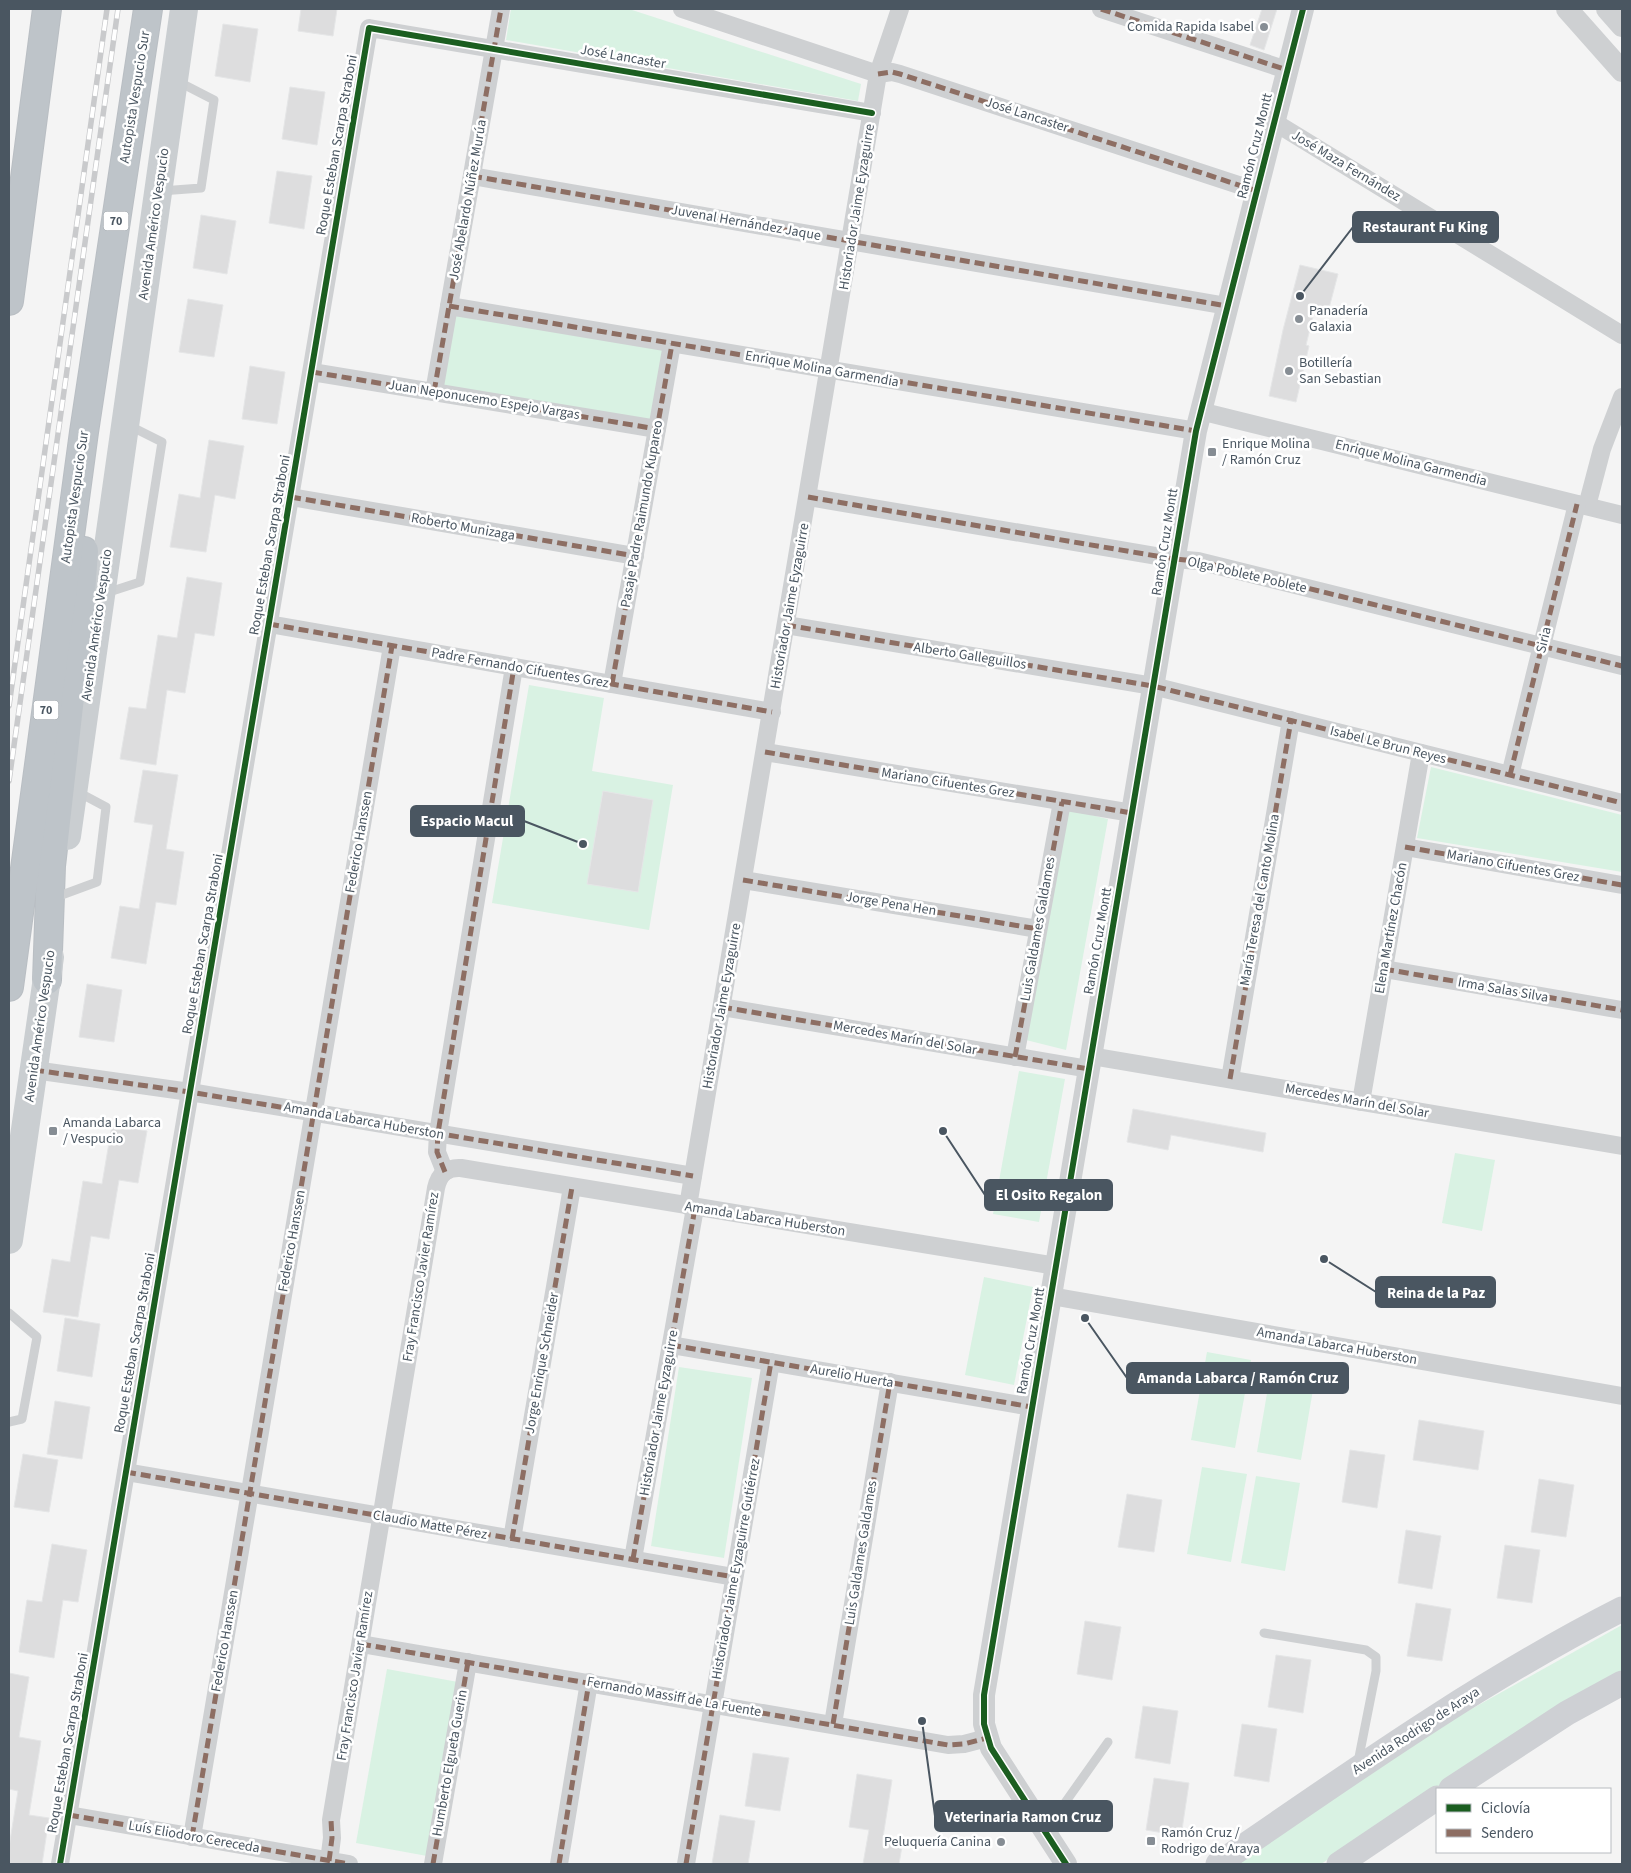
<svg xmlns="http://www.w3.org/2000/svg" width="1631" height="1873" font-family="'Source Sans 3',sans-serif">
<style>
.green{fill:#d9f2e3}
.building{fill:#ddddde;stroke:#e5e6e7}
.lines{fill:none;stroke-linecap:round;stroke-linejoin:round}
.motorway-casing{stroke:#b9bec3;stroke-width:30}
.service{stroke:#ced0d2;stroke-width:9}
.minor{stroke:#ced0d2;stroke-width:18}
.tertiary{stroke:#ced0d2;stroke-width:22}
.secondary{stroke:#ced0d4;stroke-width:25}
.primary{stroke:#caced1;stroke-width:28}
.motorway{stroke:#bec4c9;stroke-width:28}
.rail-casing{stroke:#c9cacc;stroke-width:5.5}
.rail{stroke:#fff;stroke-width:4;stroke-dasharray:11;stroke-linecap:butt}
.quiet{stroke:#8d6e63;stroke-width:5;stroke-dasharray:10 5;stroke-linecap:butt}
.cycleway-casing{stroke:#fff;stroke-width:9}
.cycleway{stroke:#1b5e20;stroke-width:6}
.poi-dot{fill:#868d94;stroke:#fff;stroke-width:2}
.labels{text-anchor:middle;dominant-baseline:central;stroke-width:5;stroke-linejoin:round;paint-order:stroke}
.shield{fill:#fff;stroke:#808990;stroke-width:1}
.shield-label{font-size:12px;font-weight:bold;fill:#4a5661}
.poi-label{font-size:14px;fill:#4a5661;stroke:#fff;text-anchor:start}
.street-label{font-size:14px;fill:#4a5661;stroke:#fff}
.leader{fill:none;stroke:#4a5661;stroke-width:2}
.callout-dot{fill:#4a5661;stroke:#fff;stroke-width:2}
.callout{fill:#4a5661;stroke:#4a5661;stroke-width:2}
.callout-label{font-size:15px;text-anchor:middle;font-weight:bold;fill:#fff}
</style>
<rect width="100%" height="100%" fill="#f4f4f4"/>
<g class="green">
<polygon points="511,9 629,9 861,84 858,101 506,40"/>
<polygon points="454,313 666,346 651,423 440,386"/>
<polygon points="529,685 604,698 592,771 673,785 649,930 492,903"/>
<polygon points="1431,767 1622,815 1622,872 1417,838"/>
<polygon points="1066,809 1108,819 1066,1050 1026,1040"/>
<polygon points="1019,1071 1065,1079 1039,1222 993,1214"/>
<polygon points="1455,1153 1495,1160 1482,1231 1442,1223"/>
<polygon points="984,1277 1033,1287 1014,1385 965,1375"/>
<polygon points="1207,1352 1251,1360 1235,1448 1191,1440"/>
<polygon points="1272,1364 1316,1372 1301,1460 1257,1452"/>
<polygon points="679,1367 752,1378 724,1558 651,1546"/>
<polygon points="1202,1467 1247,1474 1231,1562 1187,1554"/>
<polygon points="1256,1476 1300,1483 1285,1571 1241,1563"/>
<polygon points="1622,1625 1622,1670 1321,1864 1233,1864 1400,1749"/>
<polygon points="387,1669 458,1682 427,1856 356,1843"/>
</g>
<g class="building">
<polygon points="301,9 337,9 333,36 298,31"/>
<polygon points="1262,9 1277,9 1264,50 1250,45"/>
<polygon points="223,24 258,29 250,82 215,76"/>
<polygon points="290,87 325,92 317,145 282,139"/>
<polygon points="277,171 312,176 304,229 269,223"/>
<polygon points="201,215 236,221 227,274 193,268"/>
<polygon points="1300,265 1338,274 1328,312 1315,308 1306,345 1309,346 1296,402 1269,396 1283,330"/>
<polygon points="188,299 223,305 214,357 179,352"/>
<polygon points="250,366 285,372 277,424 242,419"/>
<polygon points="209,440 244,446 235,499 215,495 206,552 170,547 179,494 200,498"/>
<polygon points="187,577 222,583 214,636 195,633 185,693 167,690 156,765 120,759 129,707 146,709 158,635 177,638"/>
<polygon points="143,770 178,775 166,849 184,852 176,905 156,902 146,964 111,958 120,906 139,909 153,825 134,822"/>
<polygon points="603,791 653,800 638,892 587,884"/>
<polygon points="87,984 122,990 114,1042 79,1037"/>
<polygon points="1133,1109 1266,1133 1263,1152 1171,1135 1168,1150 1127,1142"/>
<polygon points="112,1125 147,1131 138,1183 119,1180 109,1239 91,1236 78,1317 43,1312 52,1259 70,1262 83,1181 102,1184"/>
<polygon points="65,1318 100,1324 92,1377 57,1371"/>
<polygon points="55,1401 90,1407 82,1459 47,1454"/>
<polygon points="1419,1420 1484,1431 1478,1470 1413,1460"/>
<polygon points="1350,1450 1385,1455 1377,1508 1342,1502"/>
<polygon points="23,1454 58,1460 49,1512 14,1507"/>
<polygon points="1539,1479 1574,1485 1566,1537 1531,1532"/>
<polygon points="1127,1494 1162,1500 1154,1552 1118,1547"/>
<polygon points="1406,1530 1441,1536 1432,1589 1398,1583"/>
<polygon points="52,1544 87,1550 78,1602 63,1600 54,1658 19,1652 27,1600 42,1602"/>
<polygon points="1505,1545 1540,1550 1532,1603 1497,1598"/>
<polygon points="1416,1603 1451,1609 1442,1661 1407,1656"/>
<polygon points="1085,1621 1121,1627 1112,1680 1077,1674"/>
<polygon points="1276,1655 1311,1660 1303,1713 1268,1707"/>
<polygon points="9,1673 29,1677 19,1737 41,1741 29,1815 49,1818 42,1864 9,1864 9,1847 18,1791 9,1789"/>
<polygon points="1143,1706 1178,1711 1170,1764 1135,1758"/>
<polygon points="1242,1724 1277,1729 1269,1782 1234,1776"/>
<polygon points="753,1753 789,1758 780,1811 745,1806"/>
<polygon points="857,1774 892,1780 883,1837 903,1840 899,1864 863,1864 869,1830 849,1827"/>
<polygon points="1154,1778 1189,1783 1181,1836 1146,1830"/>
<polygon points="720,1815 755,1821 748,1864 712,1864"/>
</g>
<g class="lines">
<defs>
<g id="motorway">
<polyline points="9,301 47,9"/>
<polyline points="47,980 51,866 80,608 84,551"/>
<polyline points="9,987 84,432 148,9"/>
</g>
</defs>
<use href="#motorway" class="motorway-casing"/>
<g class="service">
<polyline points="161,191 201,188 214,100 177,81"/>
<polyline points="106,593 140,582 162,442 128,425"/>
<polyline points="59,896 97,882 106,807 76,791"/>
<polyline points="9,1313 37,1337 22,1419 9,1422"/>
<polyline points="1264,1633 1366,1650 1376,1657 1376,1671 1358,1762"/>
<polyline points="1045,1831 1108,1742"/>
</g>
<g class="minor">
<polyline points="682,9 878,74 892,72 900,74 1257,191"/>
<polyline points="1101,9 1287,70"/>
<polyline points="1274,122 1622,335"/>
<polyline points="472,176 1227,306"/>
<polyline points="449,306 1196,431"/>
<polyline points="312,372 657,429"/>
<polyline points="434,392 501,9"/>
<polyline points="1200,411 1622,515"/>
<polyline points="291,497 635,556"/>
<polyline points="808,497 1174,559 1198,561 1622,666"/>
<polyline points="1587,506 1602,449 1622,397"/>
<polyline points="269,624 772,712"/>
<polyline points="786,625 1153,686 1622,803"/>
<polyline points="612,684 672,344"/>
<polyline points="765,752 1132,813"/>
<polyline points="1510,775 1577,504"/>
<polyline points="1405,847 1622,885"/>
<polyline points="743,880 1038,929"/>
<polyline points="1384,969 1622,1010"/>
<polyline points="722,1007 1089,1069"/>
<polyline points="1091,1056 1622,1146"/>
<polyline points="1015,1057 1062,802"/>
<polyline points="34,1070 190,1092 693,1176"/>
<polyline points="1230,1079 1291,720"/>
<polyline points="1361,1102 1421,753"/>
<polyline points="445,1172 437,1152 438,1133 514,667"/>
<polyline points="688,1206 878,74 900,9"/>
<polyline points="1051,1296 1622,1396"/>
<polyline points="671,1345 1032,1407"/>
<polyline points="126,1472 734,1577"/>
<polyline points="512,1539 572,1187"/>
<polyline points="633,1559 695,1208"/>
<polyline points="361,1644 948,1745 964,1744 987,1738"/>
<polyline points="833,1724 890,1382"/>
<polyline points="69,1815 349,1864"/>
<polyline points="192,1837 392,646"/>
<path d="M329,1861l3,-23 -1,-18 105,-632c3,-14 11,-21 25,-20l595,98"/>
<polyline points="60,1864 369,28 872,113"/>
<polyline points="433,1864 468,1662"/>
<polyline points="559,1864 589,1682"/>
<polyline points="686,1864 771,1362"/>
</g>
<g class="tertiary">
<polyline points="1567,9 1622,71"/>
<polyline points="1607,9 1622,26"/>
<polyline points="1066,1864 991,1748 984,1724 984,1695 1196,431 1303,9"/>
</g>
<g class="secondary">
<polyline points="1451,1789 1567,1713 1622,1683"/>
<path d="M1218,1864c131,-90 262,-183 404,-255"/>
<polyline points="1339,1864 1437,1798"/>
</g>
<g class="primary">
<polyline points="67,836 184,9"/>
<polyline points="9,1240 50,957"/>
</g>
<use href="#motorway" class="motorway"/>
<defs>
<g id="rail">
<polyline points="9,706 107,9"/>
<polyline points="9,781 118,9"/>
</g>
</defs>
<use href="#rail" class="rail-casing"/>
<use href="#rail" class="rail"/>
<g class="quiet">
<polyline points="1101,9 1287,70"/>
<polyline points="878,74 892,72 900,74 1257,191"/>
<polyline points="472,176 1227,306"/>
<polyline points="449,306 1196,431"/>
<polyline points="312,372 657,429"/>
<polyline points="434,392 501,9"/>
<polyline points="291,497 635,556"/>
<polyline points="808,497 1174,559 1198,561 1622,666"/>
<polyline points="269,624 772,712"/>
<polyline points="786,625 1153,686 1622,803"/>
<polyline points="612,684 672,344"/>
<polyline points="765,752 1132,813"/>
<polyline points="1510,775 1577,504"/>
<polyline points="1405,847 1622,885"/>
<polyline points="743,880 1038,929"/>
<polyline points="1384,969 1622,1010"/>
<polyline points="722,1007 1089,1069"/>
<polyline points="1015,1057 1062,802"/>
<polyline points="34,1070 190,1092 693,1176"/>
<polyline points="1230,1079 1291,720"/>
<polyline points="445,1172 437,1152 438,1133 514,667"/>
<polyline points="671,1345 1032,1407"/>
<polyline points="126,1472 734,1577"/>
<polyline points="512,1539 572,1187"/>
<polyline points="633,1559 695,1208"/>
<polyline points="361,1644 948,1745 964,1744 987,1738"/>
<polyline points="833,1724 890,1382"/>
<polyline points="69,1815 349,1864"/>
<polyline points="192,1837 392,646"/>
<polyline points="329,1861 332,1838 331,1820"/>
<polyline points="433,1864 468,1662"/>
<polyline points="559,1864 589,1682"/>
<polyline points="686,1864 771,1362"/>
</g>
<defs>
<g id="cycleway">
<polyline points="60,1864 369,28 872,113"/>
<polyline points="1066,1864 991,1748 984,1724 984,1695 1196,431 1303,9"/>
</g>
</defs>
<use href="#cycleway" class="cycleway-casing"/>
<use href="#cycleway" class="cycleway"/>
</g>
<g class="poi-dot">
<circle cx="1264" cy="27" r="5"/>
<circle cx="1299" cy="319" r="5"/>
<circle cx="1289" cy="371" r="5"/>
<rect x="1207" y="447" width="10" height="10" rx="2.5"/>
<rect x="48" y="1126" width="10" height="10" rx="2.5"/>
<rect x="1146" y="1836" width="10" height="10" rx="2.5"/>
<circle cx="1001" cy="1842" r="5"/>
</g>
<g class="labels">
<g class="shield">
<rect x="103.5" y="211.5" width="25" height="19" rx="4"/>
<rect x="33.5" y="700.5" width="25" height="19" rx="4"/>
</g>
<g class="shield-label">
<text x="116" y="221">70</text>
<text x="46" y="710">70</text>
</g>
<g class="poi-label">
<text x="1254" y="27" text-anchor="end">Comida Rapida Isabel</text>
<text x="1309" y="311">Panadería<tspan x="1309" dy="16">Galaxia</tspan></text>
<text x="1299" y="363">Botillería<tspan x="1299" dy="16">San Sebastian</tspan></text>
<text x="1222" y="444">Enrique Molina<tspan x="1222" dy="16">/ Ramón Cruz</tspan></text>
<text x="63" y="1123">Amanda Labarca<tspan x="63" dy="16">/ Vespucio</tspan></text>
<text x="1161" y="1833">Ramón Cruz /<tspan x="1161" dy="16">Rodrigo de Araya</tspan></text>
<text x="991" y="1842" text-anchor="end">Peluquería Canina</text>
</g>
<g class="street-label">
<text transform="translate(623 57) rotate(10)">José Lancaster</text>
<text transform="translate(135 97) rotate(-81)">Autopista Vespucio Sur</text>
<text transform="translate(1027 115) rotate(18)">José Lancaster</text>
<text transform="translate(337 145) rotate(-80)">Roque Esteban Scarpa Straboni</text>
<text transform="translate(1255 146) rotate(-76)">Ramón Cruz Montt</text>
<text transform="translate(1346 166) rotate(31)">José Maza Fernández</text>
<text transform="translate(468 200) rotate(-80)">José Abelardo Núñez Murúa</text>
<text transform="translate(857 207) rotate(-81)">Historiador Jaime Eyzaguirre</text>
<text transform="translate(746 223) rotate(10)">Juvenal Hernández Jaque</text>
<text transform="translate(154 224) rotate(-82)">Avenida Américo Vespucio</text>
<text transform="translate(822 369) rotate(10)">Enrique Molina Garmendia</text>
<text transform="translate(484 400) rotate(9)">Juan Neponucemo Espejo Vargas</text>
<text transform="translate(1411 463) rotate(14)">Enrique Molina Garmendia</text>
<text transform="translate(75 497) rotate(-82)">Autopista Vespucio Sur</text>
<text transform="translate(642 514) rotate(-80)">Pasaje Padre Raimundo Kupareo</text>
<text transform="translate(463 527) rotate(10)">Roberto Munizaga</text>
<text transform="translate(1165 542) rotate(-81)">Ramón Cruz Montt</text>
<text transform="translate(270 545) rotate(-80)">Roque Esteban Scarpa Straboni</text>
<text transform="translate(1247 575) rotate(13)">Olga Poblete Poblete</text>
<text transform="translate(790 606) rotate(-80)">Historiador Jaime Eyzaguirre</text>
<text transform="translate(97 625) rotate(-82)">Avenida Américo Vespucio</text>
<text transform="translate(1544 640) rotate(-76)">Siria</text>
<text transform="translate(970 656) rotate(9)">Alberto Galleguillos</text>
<text transform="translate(520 668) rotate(10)">Padre Fernando Cifuentes Grez</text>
<text transform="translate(1388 745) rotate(14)">Isabel Le Brun Reyes</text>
<text transform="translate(948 783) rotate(9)">Mariano Cifuentes Grez</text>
<text transform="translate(359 842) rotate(-80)">Federico Hanssen</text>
<text transform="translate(1513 866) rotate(10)">Mariano Cifuentes Grez</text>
<text transform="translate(1260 900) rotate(-80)">María Teresa del Canto Molina</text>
<text transform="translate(891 904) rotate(9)">Jorge Pena Hen</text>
<text transform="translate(1391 928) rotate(-80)">Elena Martínez Chacón</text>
<text transform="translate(1038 929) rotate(-80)">Luis Galdames Galdames</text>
<text transform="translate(1098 941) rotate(-80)">Ramón Cruz Montt</text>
<text transform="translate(203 944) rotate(-80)">Roque Esteban Scarpa Straboni</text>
<text transform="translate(1503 990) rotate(10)">Irma Salas Silva</text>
<text transform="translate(722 1006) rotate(-80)">Historiador Jaime Eyzaguirre</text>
<text transform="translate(40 1026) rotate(-82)">Avenida Américo Vespucio</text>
<text transform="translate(905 1038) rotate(10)">Mercedes Marín del Solar</text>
<text transform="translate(1357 1101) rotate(10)">Mercedes Marín del Solar</text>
<text transform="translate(364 1121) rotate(10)">Amanda Labarca Huberston</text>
<text transform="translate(765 1219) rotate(9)">Amanda Labarca Huberston</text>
<text transform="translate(292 1241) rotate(-80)">Federico Hanssen</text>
<text transform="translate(421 1277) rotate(-81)">Fray Francisco Javier Ramírez</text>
<text transform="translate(1031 1341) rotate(-80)">Ramón Cruz Montt</text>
<text transform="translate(135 1343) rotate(-80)">Roque Esteban Scarpa Straboni</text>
<text transform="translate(1337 1346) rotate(10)">Amanda Labarca Huberston</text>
<text transform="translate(542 1363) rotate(-80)">Jorge Enrique Schneider</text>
<text transform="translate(852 1376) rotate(10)">Aurelio Huerta</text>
<text transform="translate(659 1413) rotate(-80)">Historiador Jaime Eyzaguirre</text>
<text transform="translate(430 1525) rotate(10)">Claudio Matte Pérez</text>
<text transform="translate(861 1553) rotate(-81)">Luis Galdames Galdames</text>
<text transform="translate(736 1569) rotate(-80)">Historiador Jaime Eyzaguirre Gutiérrez</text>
<text transform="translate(225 1641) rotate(-80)">Federico Hanssen</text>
<text transform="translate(355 1676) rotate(-81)">Fray Francisco Javier Ramírez</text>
<text transform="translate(674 1697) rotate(10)">Fernando Massiff de La Fuente</text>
<text transform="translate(1416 1731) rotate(-33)">Avenida Rodrigo de Araya</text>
<text transform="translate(68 1743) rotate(-80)">Roque Esteban Scarpa Straboni</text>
<text transform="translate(450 1763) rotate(-80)">Humberto Elgueta Guerin</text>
<text transform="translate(194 1837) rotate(10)">Luís Eliodoro Cereceda</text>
</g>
</g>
<path class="leader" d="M1300 296L1353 227M583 844L524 821M943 1131L985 1195M1324 1259L1376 1292M1085 1318L1127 1378M922 1721L935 1816"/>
<g class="callout-dot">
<circle cx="1300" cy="296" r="5"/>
<circle cx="583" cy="844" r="5"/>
<circle cx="943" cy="1131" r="5"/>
<circle cx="1324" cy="1259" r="5"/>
<circle cx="1085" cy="1318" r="5"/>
<circle cx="922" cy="1721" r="5"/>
</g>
<g class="callout">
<rect x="1353" y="212" width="145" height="30" rx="5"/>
<rect x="411" y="806" width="113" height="30" rx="5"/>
<rect x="985" y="1180" width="127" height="30" rx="5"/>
<rect x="1376" y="1277" width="119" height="30" rx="5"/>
<rect x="1127" y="1363" width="221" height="30" rx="5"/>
<rect x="935" y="1801" width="177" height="30" rx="5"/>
</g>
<g class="callout-label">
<text x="1425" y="232">Restaurant Fu King</text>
<text x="467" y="826">Espacio Macul</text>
<text x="1049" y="1200">El Osito Regalon</text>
<text x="1436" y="1298">Reina de la Paz</text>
<text x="1238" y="1383">Amanda Labarca / Ramón Cruz</text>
<text x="1023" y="1822">Veterinaria Ramon Cruz</text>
</g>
<rect width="1631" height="1873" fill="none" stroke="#4a5661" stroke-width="20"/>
<rect x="1436" y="1788" width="175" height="65" fill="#ffffff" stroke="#b7bbc0"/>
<rect x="1446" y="1804" width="25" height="8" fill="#1b5e20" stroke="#b7bbc0"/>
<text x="1481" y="1813" font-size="15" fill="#4a5661">Ciclovía</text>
<rect x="1446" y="1829" width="25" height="8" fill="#8d6e63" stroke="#b7bbc0"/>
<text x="1481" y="1838" font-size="15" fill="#4a5661">Sendero</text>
</svg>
